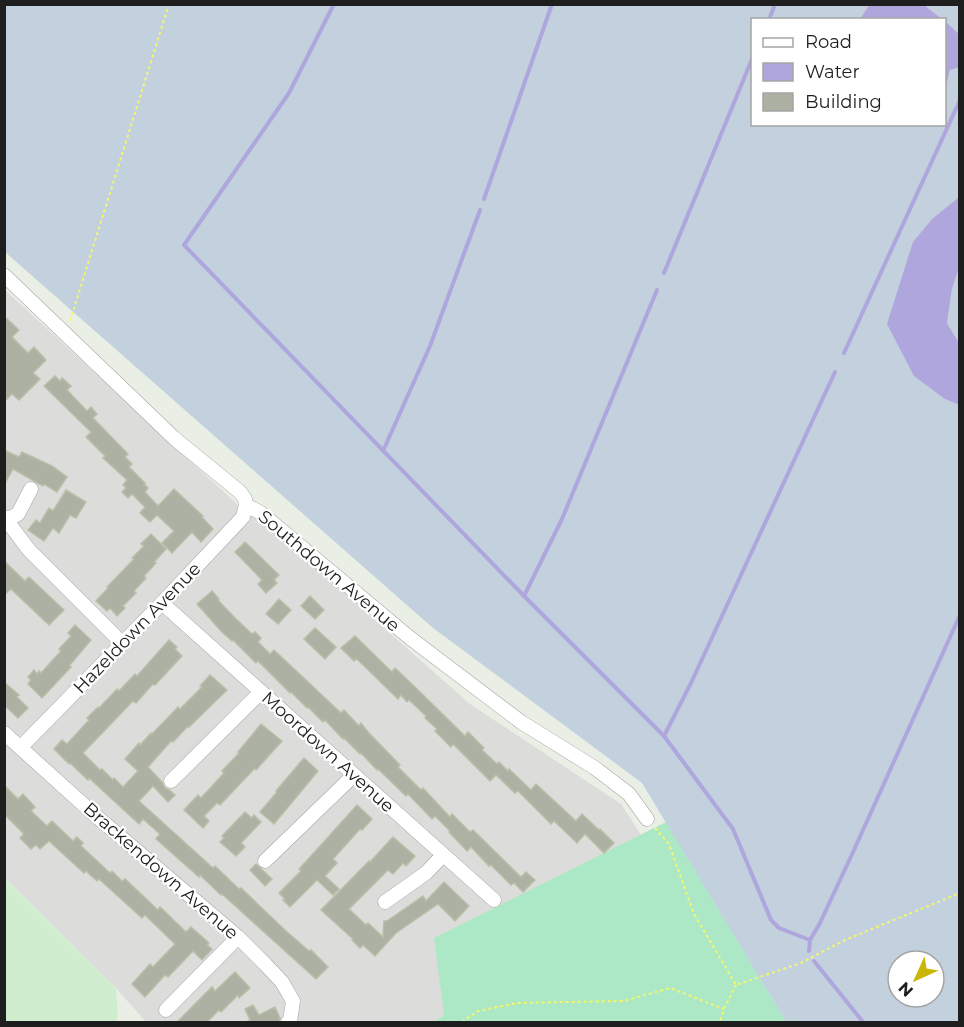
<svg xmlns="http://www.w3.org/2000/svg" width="964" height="1027" font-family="Montserrat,sans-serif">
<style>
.residential{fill:#dcdcdb}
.farmland{fill:#d1edd0}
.grass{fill:#ace8c5}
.wetland{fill:#c2d1dd;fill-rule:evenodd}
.water{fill:#aea6dc}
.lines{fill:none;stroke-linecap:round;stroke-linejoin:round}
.stream{stroke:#aea6dc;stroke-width:4}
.building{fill:#acb1a4;stroke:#b7c0a7;stroke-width:1.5}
.minor-casing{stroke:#a5a5a5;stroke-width:15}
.path{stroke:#f4f66e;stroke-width:2;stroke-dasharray:3 3;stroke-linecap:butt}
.minor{stroke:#fff;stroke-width:14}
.labels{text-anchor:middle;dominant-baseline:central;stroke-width:4.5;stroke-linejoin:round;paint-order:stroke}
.street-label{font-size:18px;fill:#1e1e1e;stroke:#fff}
</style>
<rect width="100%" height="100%" fill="#e9efe5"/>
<polygon class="residential" points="4,289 239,506 266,524 470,704 621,804 641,835 444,1015 434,1022 146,1022 116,988 5,878"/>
<polygon class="farmland" points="4,878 116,988 118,1016 116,1022 5,1022"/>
<polygon class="grass" points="666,822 785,1020 786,1022 434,1022 444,1015 434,938"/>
<g class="wetland">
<path d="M5,5h864l-9,14 -108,1v104h192l1,-33 5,-21 9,-3v130l-26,21 12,181 14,6v617h-173l-1,-2 -143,-237 -209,-155 -428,-376zM898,961h36v36h-36z"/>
<polygon points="924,5 959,5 959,34 945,21 944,20 942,19"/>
<polygon points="959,268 959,343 947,323 952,289"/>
</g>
<g class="water">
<polygon points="869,5 924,5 942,19 860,19"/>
<polygon points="945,21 959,34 960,67 950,70 945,91"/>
<polygon points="959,197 959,268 952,289 947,323 959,343 959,405 945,399 914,376 887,324 913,242 933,218"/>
</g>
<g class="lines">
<g class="stream">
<polyline points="334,4 289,93 184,245 524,596 664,736 733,829 771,920 779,928 810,940"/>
<polyline points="769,20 775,4"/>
<polyline points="484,199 552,4"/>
<polyline points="664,273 752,59"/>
<polyline points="844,353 960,100"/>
<polyline points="383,451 430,346 480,210"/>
<polyline points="524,596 562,519 657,290"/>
<polyline points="664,736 691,683 835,372"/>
<polyline points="809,951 810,940 820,923 854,850 960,615"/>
<polyline points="814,961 863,1022"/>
</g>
</g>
<g class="building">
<polygon points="4,316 19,330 12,337 28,353 34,347 46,360 33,373 40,379 19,400 12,394 4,402"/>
<polygon points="55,376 60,381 62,378 71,386 67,390 87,411 91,407 97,414 93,418 128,454 125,457 132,464 129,467 145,483 144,484 148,488 145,492 158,506 174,489 203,516 202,517 213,529 201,542 192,532 172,553 162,543 174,531 157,515 150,522 140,513 145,507 132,494 128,498 122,492 126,488 123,485 127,480 103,458 105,456 86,437 91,432 44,386"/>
<polygon points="4,450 19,457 22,452 52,466 67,477 57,492 44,484 43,486 13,469 4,485"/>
<polygon points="66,490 86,502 76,518 70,515 59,533 53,528 44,541 28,530 36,520 40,523 49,508 53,511"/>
<polygon points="151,534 166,549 154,562 156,563 144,576 146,578 134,591 136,593 123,606 125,608 117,616 110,608 107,611 96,601 108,588 107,587 134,559 132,558 144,546 141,544"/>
<polygon points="245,542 279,575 274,580 277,583 266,593 258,584 262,580 235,552"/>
<polygon points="4,561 25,581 29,577 64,610 49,625 11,589 4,595"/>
<polygon points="212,591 219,599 218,600 235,618 252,634 255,632 261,638 258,642 270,654 274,650 341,713 344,710 359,726 361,723 368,732 400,765 398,767 421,790 423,788 450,817 452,814 470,832 473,830 521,877 526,872 535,880 523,892 514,883 511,885 491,865 489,866 471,847 467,851 449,832 450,831 435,816 432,819 408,794 406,796 378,769 377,770 361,753 360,754 344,738 343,739 325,720 323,722 308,707 307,708 291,692 290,693 258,661 256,663 233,640 232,641 221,631 197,604"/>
<polygon points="310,596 324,610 315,619 301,606"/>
<polygon points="279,599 291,610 278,624 266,614"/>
<polygon points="75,625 91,640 69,666 71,667 42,698 28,684 31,680 28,677 34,670 37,674 39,671 41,673 61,651 59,649 71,636 68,633"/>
<polygon points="315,628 336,647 325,659 304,639"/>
<polygon points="355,636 392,672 395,668 414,686 465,736 468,732 484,748 482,750 497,764 499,762 508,771 509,769 531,790 536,784 576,821 582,814 599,830 600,829 614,843 604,853 585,834 577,843 554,821 551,824 518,791 515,793 496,775 490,781 453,744 451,747 435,731 437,729 425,718 426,716 409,700 407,702 401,695 398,699 359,661 356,659 354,661 341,648"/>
<polygon points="169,640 177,647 175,649 182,656 155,685 153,684 136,703 133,701 83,753 100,770 102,769 113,780 114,778 123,787 138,771 125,759 139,743 140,745 151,733 152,734 178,707 180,709 202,687 200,686 210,675 227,690 189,727 188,726 173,742 171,741 148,767 162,782 165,788 169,790 175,795 168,802 153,786 139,801 213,868 215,866 239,889 241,888 286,931 309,951 311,950 328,967 316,979 222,894 221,895 200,875 199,877 164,846 156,839 160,834 143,819 139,824 89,778 88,780 70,763 69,764 54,749 62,740 67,744 89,720 87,718 98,707 99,708 117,689 119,691 135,674 137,676"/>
<polygon points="4,682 19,695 17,697 28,708 18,718 4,705"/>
<polygon points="261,724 282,741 256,770 255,768 220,805 217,803 204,816 209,821 203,828 184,810 198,795 201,798 224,773 222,771 239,753 238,752"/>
<polygon points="304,758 318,771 274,824 260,812 277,792 276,791"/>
<polygon points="4,785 18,799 23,794 35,807 31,811 47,826 52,821 73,841 77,837 83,843 81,846 110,873 112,871 122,881 125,879 158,910 160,907 186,932 191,927 209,943 207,945 212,949 202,960 193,951 168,977 165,975 145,997 132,984 150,964 153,967 175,944 145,915 142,918 99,879 97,881 86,871 84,873 49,841 40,849 36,845 31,849 20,838 24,834 4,814"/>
<polygon points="357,805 372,819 362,830 360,829 333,859 337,863 325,876 339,889 333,895 317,880 290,907 283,900 285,899 279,893 301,871 299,869 311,856"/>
<polygon points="245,812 252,818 254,815 261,822 241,843 245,847 236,856 220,842 224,838 222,836"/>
<polygon points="393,837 415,856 406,866 403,863 393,874 388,870 349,909 366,925 368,923 383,937 384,921 387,921 423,896 426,901 444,882 469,906 455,921 438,904 396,933 375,956 363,945 360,948 352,940 353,939 321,910 369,861 370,862"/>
<polygon points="256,864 272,879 265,886 250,870"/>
<polygon points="235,972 250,988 239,998 238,995 221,1012 219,1010 206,1023 176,1023 212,987 215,991"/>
<polygon points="253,1005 259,1015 275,1007 280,1018 279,1023 245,1023 250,1020 245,1009"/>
</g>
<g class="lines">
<defs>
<g id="minor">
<polyline points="4,275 174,438 240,492 245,499 246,505 261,513 410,638 521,722 595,768 629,794 647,819"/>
<polyline points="4,517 29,550 122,643"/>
<polyline points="6,520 18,514 31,489"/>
<polyline points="162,603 494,900"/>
<polyline points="4,733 96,816 238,937 265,964 282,982 293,1001 290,1021 288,1022"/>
<polyline points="21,747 162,603 243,517 246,505"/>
<polyline points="171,781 261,692"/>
<polyline points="265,861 354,775"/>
<polyline points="385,902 426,873 443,855"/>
<polyline points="166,1010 238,937"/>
</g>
</defs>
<use href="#minor" class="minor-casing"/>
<g class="path">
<polyline points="70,321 169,4"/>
<polyline points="655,828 669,844 694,914 736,985 801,963 845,940 960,893"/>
<polyline points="462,1022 478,1011 517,1003 624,1001 670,988 724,1009"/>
<polyline points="715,1022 720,1021 724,1009 736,985"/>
</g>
<use href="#minor" class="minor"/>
</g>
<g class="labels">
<g class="street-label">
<text transform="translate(329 571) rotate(40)">Southdown Avenue</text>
<text transform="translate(137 628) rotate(-46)">Hazeldown Avenue</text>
<text transform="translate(328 752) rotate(42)">Moordown Avenue</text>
<text transform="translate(161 871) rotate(41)">Brackendown Avenue</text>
</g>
</g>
<rect width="964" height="1027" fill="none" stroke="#1e1e1e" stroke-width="12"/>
<rect x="751" y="18" width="195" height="108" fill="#ffffff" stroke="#a5a5a5" stroke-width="1.5"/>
<rect x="763" y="38" width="30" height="9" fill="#ffffff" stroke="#a5a5a5" stroke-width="1.5"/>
<text x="805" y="48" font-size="18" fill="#1e1e1e">Road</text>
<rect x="763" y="63" width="30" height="18" fill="#aea6dc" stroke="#a5a5a5" stroke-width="1.5"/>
<text x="805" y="78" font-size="18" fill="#1e1e1e">Water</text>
<rect x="763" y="93" width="30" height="18" fill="#acb1a4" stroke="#a5a5a5" stroke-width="1.5"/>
<text x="805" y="108" font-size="18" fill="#1e1e1e">Building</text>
<g transform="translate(916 979) rotate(225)"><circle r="28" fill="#ffffff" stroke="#a5a5a5" stroke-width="1.5"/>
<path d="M0-4.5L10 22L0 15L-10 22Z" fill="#c8b705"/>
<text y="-9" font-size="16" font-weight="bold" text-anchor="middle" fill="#1e1e1e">N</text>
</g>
</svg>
